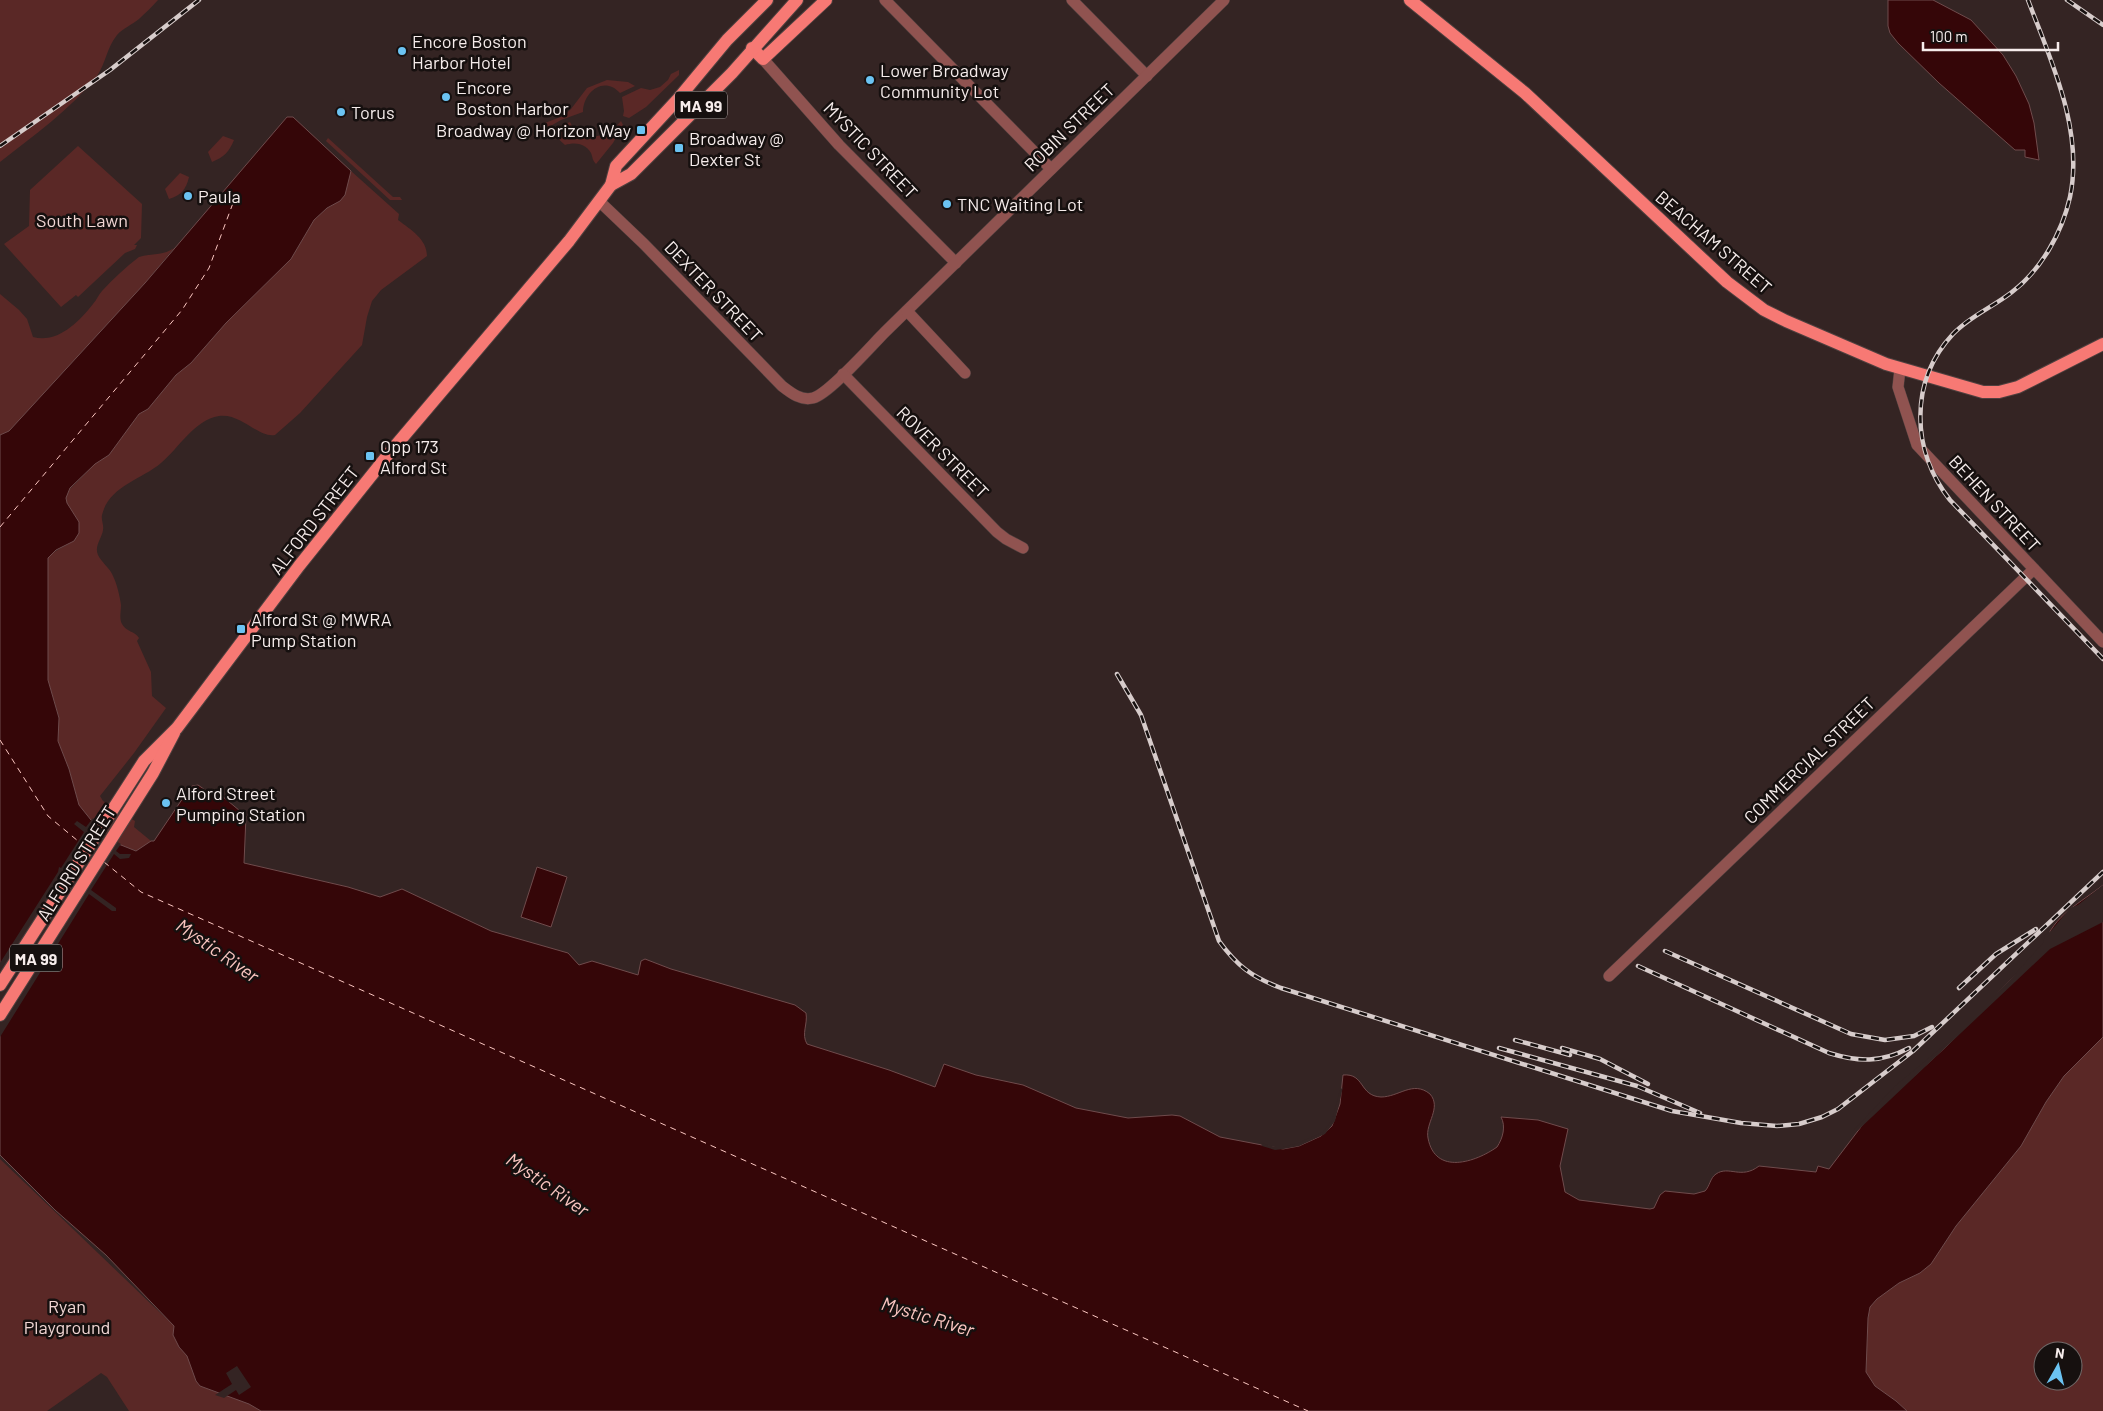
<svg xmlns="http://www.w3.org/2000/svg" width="2103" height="1411" font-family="Barlow,sans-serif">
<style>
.green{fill:#5a2826;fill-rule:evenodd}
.water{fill:#350608;stroke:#6f4b4c}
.pier{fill:#342423}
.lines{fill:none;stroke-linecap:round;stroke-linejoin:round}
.ferry{stroke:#fbc6c1;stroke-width:1;stroke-dasharray:6 5;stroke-linecap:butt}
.minor-casing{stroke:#4f403f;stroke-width:12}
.major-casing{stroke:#4f403f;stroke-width:14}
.minor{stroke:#905350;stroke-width:11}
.major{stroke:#f77974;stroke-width:12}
.rail-casing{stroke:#d7cccb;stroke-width:4.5}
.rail{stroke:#16100f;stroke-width:2.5;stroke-dasharray:8;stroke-linecap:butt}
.poi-dot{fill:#6bc3f2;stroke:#16100f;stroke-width:2}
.labels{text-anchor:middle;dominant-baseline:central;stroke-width:5;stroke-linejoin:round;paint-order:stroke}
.shield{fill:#16100f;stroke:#b3aaa9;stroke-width:1}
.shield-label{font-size:16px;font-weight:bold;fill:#f6eceb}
.poi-label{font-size:18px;fill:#f6eceb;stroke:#16100f;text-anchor:start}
.street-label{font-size:18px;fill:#f6eceb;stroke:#16100f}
.park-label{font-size:18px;fill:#f0d5d3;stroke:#16100f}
.water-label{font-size:19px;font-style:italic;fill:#fbc6c1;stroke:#16100f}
</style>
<rect width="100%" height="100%" fill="#342423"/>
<g class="green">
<path d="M0,0h158c-6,7 -13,13 -19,19 -7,6 -16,9 -22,16 -11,14 -11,28 -20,41 -27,34 -63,59 -97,86z"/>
<polygon points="679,70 679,75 646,107 629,118 623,116 624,111 622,97 641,88 650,90 660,87 668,80 671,74"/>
<path d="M607,80l21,2 7,4 -15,7c-16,-18 -37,-1 -37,19l-22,8 -28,16 12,-13 18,-7 8,-7 16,-21z"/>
<path d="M621,121l2,4 -10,18 -17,21c-4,-4 -3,-6 -5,-11 -6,-10 -16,-11 -26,-8l-13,-12 1,-4 17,-7c11,24 38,15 51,-1z"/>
<path d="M223,136l11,4c-5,12 -10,17 -22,22l-4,-10z"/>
<polygon points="328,138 393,197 400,197 402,200 390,200 326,141"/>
<polygon points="78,146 142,204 141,238 134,245 137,245 135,249 125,253 78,297 76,295 61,307 4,244 29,226 30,190"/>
<path d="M351,171l48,43 -1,6c13,10 29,19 29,36l-46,34 -9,11 -5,16 -5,28 -62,68 -25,22c-17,3 -34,-22 -56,-19 -25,4 -40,32 -58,47 -20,17 -52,23 -59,52 -1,5 2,10 1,15 -1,8 -9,16 -5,25 3,7 12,13 15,21 4,8 7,21 8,29 0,6 -2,14 1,19 4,8 13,7 17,14l-2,3 14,31 1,24 14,12 -32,45 -34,43 3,5 32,20 -1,6 17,14 -12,10 -19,-5 -9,-5 -12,-11 -20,-25 -10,-36 -11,-28 1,-24 -11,-37v-122c10,-12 24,-11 31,-25l-12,-30 -1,-5 4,-9 25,-25 14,-9 30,-41 9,-5 28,-34 15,-12 35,-40 65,-64 23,-39 13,-12 6,-3z"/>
<path d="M180,173l9,4c-3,13 -8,18 -20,22l-4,-10z"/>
<path d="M174,248l-29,35 -136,148 -9,4v-141l19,16 8,9 6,18c24,7 46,-15 60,-33 4,-4 5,-9 9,-13 11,-12 24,-24 37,-34 13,-4 24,-1 35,-9z"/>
<path d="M2103,1037v374h-196l-11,-10 -22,-15 -8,-14 2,-54 2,-11 7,-8 22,-16 21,-10 19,-21 17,-26 65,-80 25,-44 18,-26zM2043,1351h30v30h-30z"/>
<polygon points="0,1159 174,1326 191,1363 196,1381 200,1386 250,1404 261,1411 129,1411 107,1377 101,1373 47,1411 0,1411"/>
</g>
<g class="water">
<polygon points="1888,0 1933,0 1971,20 2003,55 2016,76 2029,104 2034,123 2039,160 2025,157 2025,150 2015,150 1939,83 1898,43 1890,33 1888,26"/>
<path d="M287,117h6l58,54 -6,24 -5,6 -13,7 -13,12 -23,39 -65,64 -35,40 -15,12 -28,34 -9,5 -30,41 -14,9 -25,24 -4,10 1,5 12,19v11l-5,8 -18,9 -8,8v122l11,38 -1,23 11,28 10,36 20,25 12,11 25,10 15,-10h3l35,-52 3,-3 6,-1 13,9 11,2 24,20 -2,47 104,24 32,10 22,-8 89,42 77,22 11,12 13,-4 46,14 3,-14 4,-2 26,10 124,36 11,8c2,11 -5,21 1,31l82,26 46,17 9,-23 32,11 47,10 53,23 52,10 44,-3 8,1 40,21 63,12 16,-3 22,-10 11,-10 8,-22 3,-29c22,-2 16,21 38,22 18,0 32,-17 49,-3 12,14 -5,29 -2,44 7,38 48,24 69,9 6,-9 9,-21 4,-30l37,3 30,9 -8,37 5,26 14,8 71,9 4,-1 6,-13 5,-4 29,3 11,-3c5,-5 5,-13 11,-17 13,-9 25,6 43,-8l57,6 2,-6 11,3 38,-50 81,-74 97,-101c7,-28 37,-42 58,-59v152l-39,39 -18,26 -25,44 -65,80 -25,38 -11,9 -21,10 -22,16 -7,8 -2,11 -2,54 9,14 21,15 11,10h-1646l-12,-7 -49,-18 -4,-5 -9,-25 -8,-9 -6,-12 1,-9 -68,-71 -51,-45 -55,-55v-720l9,-4 136,-148z"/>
<polygon points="537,867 567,877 551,927 521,917"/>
</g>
<g class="pier">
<polygon points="93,818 109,837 121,844 116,851 120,854 131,854 129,858 120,859 114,854 91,890 116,908 116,911 112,911 89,894 0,1037 0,963 58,872 59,867 61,868 84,832 74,824 77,821 86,827"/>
<polygon points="2103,885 2103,922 2050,949 1855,1133 1853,1131 1895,1086 1947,1043 2009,981 2043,943 2045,935 2051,931 2070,908 2078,905"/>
<polygon points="1343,1087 1335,1121 1325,1134 1299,1146 1283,1149 1275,1150 1262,1146 1261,1143 1275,1147 1283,1147 1298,1143 1323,1132 1332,1120 1340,1090"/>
<polygon points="237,1366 251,1387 239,1395 236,1390 224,1398 215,1395 232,1384 226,1373"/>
</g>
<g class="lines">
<g class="ferry">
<polyline points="0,527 182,310 209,268 233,203"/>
<polyline points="0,740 48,816 84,846"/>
<polyline points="104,862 141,892 1308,1411"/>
</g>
<defs>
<g id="minor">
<polyline points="885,0 1051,169"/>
<polyline points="1072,0 1147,76"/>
<polyline points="763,59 839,145 956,263"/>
<path d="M599,201l45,43 138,142c9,7 19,15 31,12 16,-4 58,-52 72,-66l339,-332"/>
<polyline points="907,311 965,373"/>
<polyline points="1900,369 1898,387 1917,445 2103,642"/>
<polyline points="843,374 997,532 1006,539 1023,548"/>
<polyline points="1609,976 2034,569"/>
</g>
<g id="major">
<polyline points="1410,0 1525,93 1727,282 1764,310 1786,321 1886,364 1983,392 1999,392 2018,387 2103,344"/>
<polyline points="752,48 763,59 826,0"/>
<polyline points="611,185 631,174 732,73 797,0"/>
<polyline points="0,985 144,761 177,728 299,566 391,451 569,241 611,185 616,166 678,99 727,40 767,0"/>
<polyline points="0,1015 153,773 174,733"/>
</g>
</defs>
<use href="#minor" class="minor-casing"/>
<use href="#major" class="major-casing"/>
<use href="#minor" class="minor"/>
<use href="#major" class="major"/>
<defs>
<g id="rail">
<path d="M2028,0c23,61 56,130 42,197 -8,36 -29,73 -58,95 -19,15 -42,24 -59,42 -44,47 -42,117 -3,166l153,159"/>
<polyline points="2067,0 2103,25"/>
<polyline points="0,146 110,70 199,0"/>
<path d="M1117,674l24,41 78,226c18,25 33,36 62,47l391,123 69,12 36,3 22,-2 23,-7 16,-8 75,-58 190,-179"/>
<polyline points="1665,951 1851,1034 1885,1040 1914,1036 1932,1027"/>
<path d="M1638,966l191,87c29,9 52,10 80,-5"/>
<polyline points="1959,988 1996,954 2036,929"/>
<polyline points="1515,1040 1570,1055"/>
<polyline points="1499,1048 1637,1086 1700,1113"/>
<polyline points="1562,1048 1600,1059 1648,1084"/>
</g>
</defs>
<use href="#rail" class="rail-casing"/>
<use href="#rail" class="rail"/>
</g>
<g class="poi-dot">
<circle cx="402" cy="51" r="5"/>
<circle cx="870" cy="80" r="5"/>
<circle cx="446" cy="97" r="5"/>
<circle cx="341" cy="112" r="5"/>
<rect x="636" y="125" width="10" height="10" rx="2.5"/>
<rect x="674" y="143" width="10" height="10" rx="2.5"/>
<circle cx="188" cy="196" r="5"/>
<circle cx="947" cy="204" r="5"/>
<rect x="365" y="451" width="10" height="10" rx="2.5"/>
<rect x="236" y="624" width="10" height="10" rx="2.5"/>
<circle cx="166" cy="803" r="5"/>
</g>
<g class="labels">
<g class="shield">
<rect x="675" y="91.5" width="52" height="27" rx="4"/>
<rect x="10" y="944.5" width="52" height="27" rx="4"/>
</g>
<g class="shield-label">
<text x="701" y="105">MA 99</text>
<text x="36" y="958">MA 99</text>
</g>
<g class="poi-label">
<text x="412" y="41">Encore Boston<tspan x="412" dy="21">Harbor Hotel</tspan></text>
<text x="880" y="70">Lower Broadway<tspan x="880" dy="21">Community Lot</tspan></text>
<text x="456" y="87">Encore<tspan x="456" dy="21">Boston Harbor</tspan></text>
<text x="351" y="112">Torus</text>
<text x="631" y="130" text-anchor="end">Broadway @ Horizon Way</text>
<text x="689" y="138">Broadway @<tspan x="689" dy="21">Dexter St</tspan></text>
<text x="198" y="196">Paula</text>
<text x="957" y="204">TNC Waiting Lot</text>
<text x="380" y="446">Opp 173<tspan x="380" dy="21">Alford St</tspan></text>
<text x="251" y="619">Alford St @ MWRA<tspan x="251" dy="21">Pump Station</tspan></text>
<text x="176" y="793">Alford Street<tspan x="176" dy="21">Pumping Station</tspan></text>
</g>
<g class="street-label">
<text transform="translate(1069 127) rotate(-44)">ROBIN STREET</text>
<text transform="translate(871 150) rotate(46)">MYSTIC STREET</text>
<text transform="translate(1714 242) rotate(41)">BEACHAM STREET</text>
<text transform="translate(714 291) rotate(46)">DEXTER STREET</text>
<text transform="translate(943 452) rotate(45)">ROVER STREET</text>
<text transform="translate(1995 503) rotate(47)">BEHEN STREET</text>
<text transform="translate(314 520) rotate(-52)">ALFORD STREET</text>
<text transform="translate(1809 760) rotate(-44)">COMMERCIAL STREET</text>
<text transform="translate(76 863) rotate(-58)">ALFORD STREET</text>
</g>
<g class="park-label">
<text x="82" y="220">South Lawn</text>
<text x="67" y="1306">Ryan<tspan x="67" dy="21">Playground</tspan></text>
</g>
<g class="water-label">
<text transform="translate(218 950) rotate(35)">Mystic River</text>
<text transform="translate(548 1184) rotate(35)">Mystic River</text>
<text transform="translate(928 1316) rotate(17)">Mystic River</text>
</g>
</g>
<g transform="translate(2058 1366) rotate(8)"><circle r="24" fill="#16100f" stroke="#706867"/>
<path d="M0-4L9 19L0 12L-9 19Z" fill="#6bc3f2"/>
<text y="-8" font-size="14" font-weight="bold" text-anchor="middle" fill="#f6eceb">N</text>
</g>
<path d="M1923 42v8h135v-8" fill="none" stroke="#f6eceb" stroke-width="2.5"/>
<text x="1930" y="42" font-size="15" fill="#f6eceb" stroke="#16100f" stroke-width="4" paint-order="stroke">100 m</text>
</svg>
